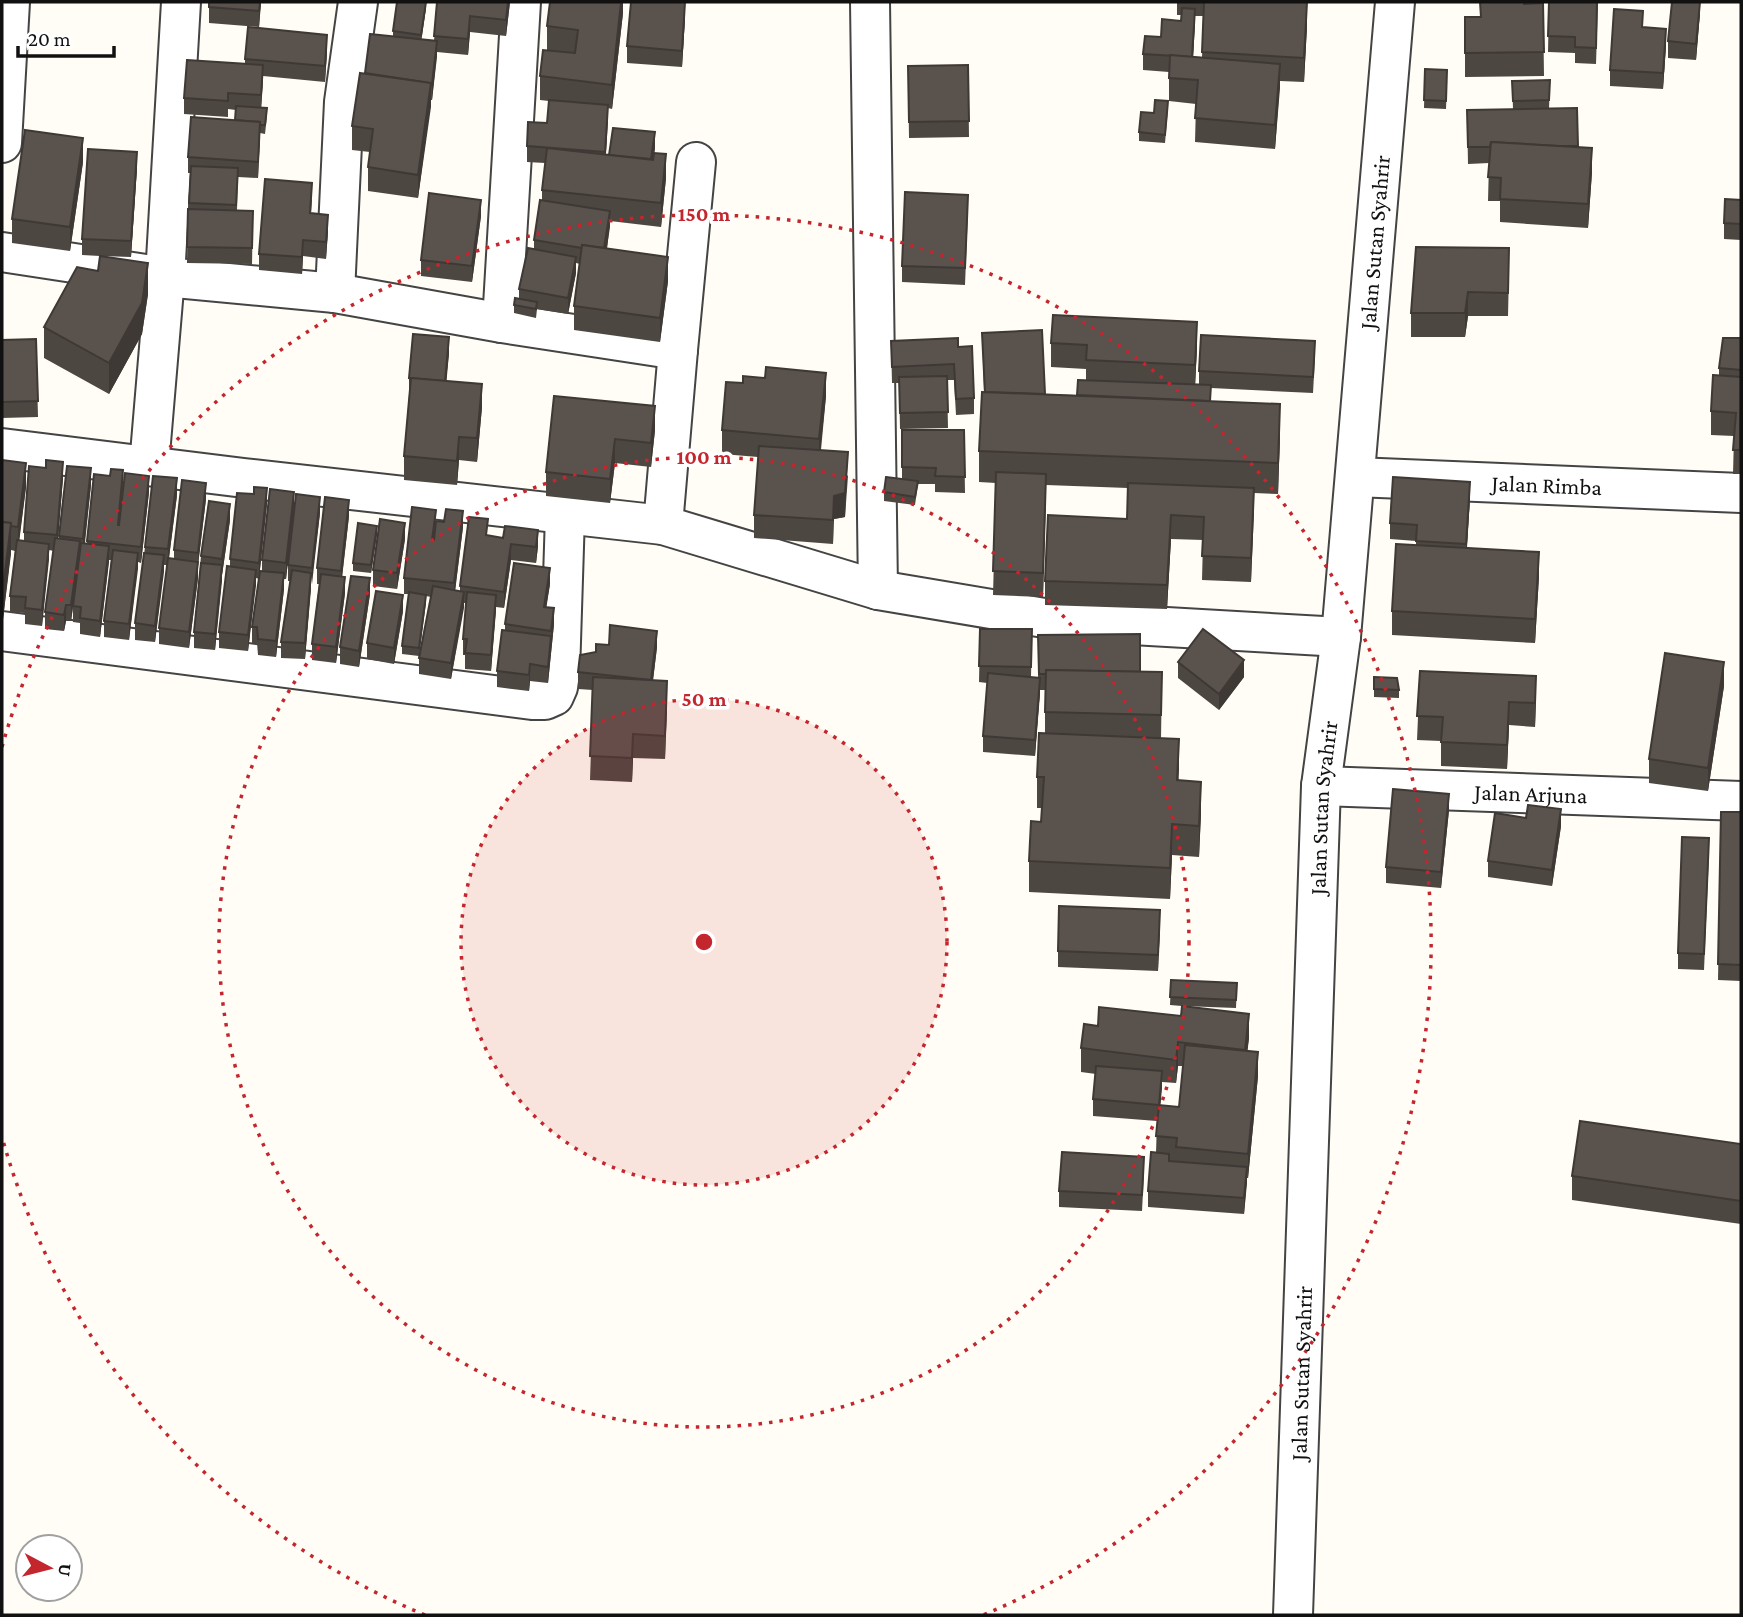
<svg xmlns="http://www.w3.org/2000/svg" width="1743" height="1617" font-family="'Crimson Pro',serif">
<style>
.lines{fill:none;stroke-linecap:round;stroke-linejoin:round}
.minor-casing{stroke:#444;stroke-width:42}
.minor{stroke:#fff;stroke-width:38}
.wall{fill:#4d4742;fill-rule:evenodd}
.shaded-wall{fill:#3f3936}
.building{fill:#5a524d;stroke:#3f3936;stroke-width:2}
.ring{fill:none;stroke:#c4262e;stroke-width:3.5;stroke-dasharray:3.5 7}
.labels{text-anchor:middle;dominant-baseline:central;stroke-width:7;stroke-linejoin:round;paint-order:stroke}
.street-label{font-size:23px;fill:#111;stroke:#fff}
.centre{fill:#c4262e;stroke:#fff;stroke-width:3.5}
.ring-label{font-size:21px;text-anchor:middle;font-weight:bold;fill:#c4262e;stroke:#fff;stroke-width:7;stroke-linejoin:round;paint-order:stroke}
</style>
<rect width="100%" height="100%" fill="#fffdf5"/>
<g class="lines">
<defs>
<g id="minor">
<polyline points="870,2 878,590"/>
<polyline points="2,143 10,2"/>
<polyline points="2,252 165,277 335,293 502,323 678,350"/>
<polyline points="335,293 344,102 358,2"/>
<polyline points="502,323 521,2"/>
<polyline points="2,448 244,478 663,525 878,590 1062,621 1341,637"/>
<polyline points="149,466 165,277 181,2"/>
<path id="s1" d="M1355,477l386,16"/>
<polyline points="663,525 678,350 696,162"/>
<polyline points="2,631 532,700 545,700 554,696 558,687 560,673 565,515"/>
<path id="s2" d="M1321,786l420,15"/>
<path id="s3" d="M1293,1615l28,-829 20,-149 54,-635"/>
</g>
</defs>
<use href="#minor" class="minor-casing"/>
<use href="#minor" class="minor"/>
</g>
<g class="wall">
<polygon points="209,2 261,2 259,27 209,23"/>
<polygon points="437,2 510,2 506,36 470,32 468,55 437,52 432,100 431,100 418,198 368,191 368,167 370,152 352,150 352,126 365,73 393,36 393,31 426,8 421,39 434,41"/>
<polygon points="623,2 623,13 612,109 608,108 606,154 655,148 654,153 666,178 661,227 610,221 607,249 668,281 660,342 574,330 574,306 580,264 576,263 576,273 568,314 537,309 536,318 514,313 514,305 519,299 519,289 534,249 534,240 542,200 542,190 545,163 527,162 527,146 547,123 549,101 540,100 540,76 547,50 547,26"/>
<path d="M1177,2h117l13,24 -3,56 -24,-1 -5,68 -80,-7 1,-38 -27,-3v-29l-26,-2v-16l18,-17 20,-16v-6h-4zM1195,16h8l-1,42 -9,-1z"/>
<polygon points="1549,2 1598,2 1596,64 1575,63 1575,53 1548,52"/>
<polygon points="1543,3 1544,76 1465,77 1465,17 1480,17"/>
<polygon points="1700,13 1696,60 1668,58 1668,41"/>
<polygon points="685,18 682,67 627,63 627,46"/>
<polygon points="1643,27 1666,45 1663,89 1610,86 1610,70"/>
<polygon points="327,51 325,82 263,76 261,108 267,116 265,134 260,133 258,178 238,177 237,210 253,211 252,264 187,263 188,209 190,173 188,173 188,157 235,120 236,110 228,109 228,117 184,114 184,98 245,64 245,59"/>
<polygon points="968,65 969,137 909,138 908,66"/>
<polygon points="1425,69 1447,78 1446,109 1424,108"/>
<polygon points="1550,80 1549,109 1513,109 1512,81"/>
<polygon points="1577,108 1578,147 1592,172 1588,228 1500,222 1500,201 1488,201 1489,163 1468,164 1467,110"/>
<polygon points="1168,109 1165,143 1139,141 1139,132 1154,113"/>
<polygon points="83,162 70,251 12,243 12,219"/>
<polygon points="137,168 131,257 101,256 148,294 142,334 109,394 44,358 44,327 98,271 100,256 82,255 82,239"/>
<polygon points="312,199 311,214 328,231 326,259 303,256 302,274 259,270 259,254"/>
<polygon points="1741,200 1741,240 1724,239 1724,223"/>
<polygon points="968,211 965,285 902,282 902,266"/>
<polygon points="481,216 472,282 421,276 421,260"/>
<polygon points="1509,272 1508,316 1468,316 1465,337 1411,337 1411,313"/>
<polygon points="982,333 1045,394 1077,395 1086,380 1086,369 1051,367 1051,343 1197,346 1195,385 1199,385 1199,371 1315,357 1313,393 1211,388 1211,401 1280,435 1278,494 1254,493 1251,582 1202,580 1203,540 1171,539 1167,609 1045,605 1045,581 1127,519 1128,488 1046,485 1043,597 993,595 996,483 979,482 979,451 984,392"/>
<polygon points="1741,338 1741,460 1740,474 1733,474 1734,436 1711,435 1711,411 1719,375 1719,368"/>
<polygon points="36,339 38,417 2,418 2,340"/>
<polygon points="891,341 958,347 974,398 974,414 956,415 954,380 947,380 948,428 900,429 899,383 892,383"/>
<polygon points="449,353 446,381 482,407 477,462 459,460 457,485 404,480 404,456 409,395 409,378"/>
<polygon points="554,396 655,430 651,467 615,463 610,503 546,496 546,472"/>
<polygon points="826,396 821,450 848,476 845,517 834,519 833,544 754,538 754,515 758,457 722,454 722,430"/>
<polygon points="902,430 964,430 965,493 935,492 935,484 918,484 915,505 884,501 884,492 902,479"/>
<polygon points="2,460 26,487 19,540 24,541 24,532 63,478 58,538 59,538 67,466 91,485 85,543 87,543 94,474 123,486 149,492 141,563 138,562 129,640 104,637 104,621 111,560 109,560 100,637 80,634 80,623 73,622 73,606 77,579 71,621 66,621 64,631 45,629 45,612 54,551 49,550 42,626 25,624 25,613 10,612 10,596 15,551 11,550 3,619 2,619"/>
<polygon points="177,495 169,558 174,559 174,550 206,499 198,565 198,578 189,648 159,644 159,628 167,565 164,565 155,642 135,640 135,623 145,547"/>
<polygon points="1470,498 1467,548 1539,576 1535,643 1392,635 1392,611 1416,545 1416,541 1390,539 1390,523"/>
<polygon points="267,504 259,578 262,571 262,560 294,508 286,579 284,579 284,589 276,657 258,655 257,643 252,644 252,627 259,579 256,578 248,651 219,648 219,632 230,567 230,559"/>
<polygon points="320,513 311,584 305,659 281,658 281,642 290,581 288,581 288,565"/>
<polygon points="349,516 342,576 345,593 336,663 312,660 312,644 319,584 317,584 317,568"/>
<polygon points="230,520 222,575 215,650 194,648 194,632 201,556"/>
<polygon points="444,522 463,527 455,590 460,591 460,586 488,535 538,546 536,563 511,560 504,608 496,607 491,671 465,669 465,655 463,655 463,639 466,603 464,603 451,679 419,674 419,658 431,597 426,596 419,656 402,654 402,646 409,594 404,594 404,578 436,523"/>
<polygon points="377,534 371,573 353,571 353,563"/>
<polygon points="405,539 397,589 373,586 373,570"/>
<polygon points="550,584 546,607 554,624 548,683 530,681 529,691 497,687 497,671 505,630 505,624"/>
<polygon points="370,594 359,667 340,664 340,647"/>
<polygon points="403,611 394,664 367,659 367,643"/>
<polygon points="980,629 1032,629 1031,677 1038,677 1038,635 1140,672 1162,672 1161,739 1179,780 1201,813 1199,857 1172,855 1170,899 1029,892 1029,861 1041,822 1042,808 1037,808 1037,777 1045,733 1045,690 1040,690 1035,756 983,752 983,736 987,683 979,682"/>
<polygon points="657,647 653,680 667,705 665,759 633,758 632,782 590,780 593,690 578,689 578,672"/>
<polygon points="1178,662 1244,677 1219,710 1178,678"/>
<polygon points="1420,671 1536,700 1535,727 1509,725 1507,769 1441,766 1441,741 1417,740"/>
<polygon points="1374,677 1399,690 1399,698 1374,697"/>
<polygon points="1724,686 1708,791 1649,783 1649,759"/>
<polygon points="1449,810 1441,888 1386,883 1386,867"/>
<polygon points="1721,812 1741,812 1741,981 1718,980"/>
<polygon points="1561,826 1552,886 1488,877 1488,861"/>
<polygon points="1709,854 1704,970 1678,969 1678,953"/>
<polygon points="1160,926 1158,971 1058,967 1058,951"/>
<path d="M1171,980l66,3 -1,25 -53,-2 66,32 -2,13 11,25 -10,102h-1l-3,36 -96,-7v-16l8,-38 1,-32 -64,-5v-17l3,-25 -15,-2v-24l17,-22 83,-10 1,-10 -12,-1zM1178,1066h5l-4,41 -19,-2 2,-23 14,1z"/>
<polygon points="1741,1144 1741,1224 1572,1200 1572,1176"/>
<polygon points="1144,1173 1142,1211 1059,1207 1059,1191"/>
</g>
<g class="shaded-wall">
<polygon points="260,2 261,2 259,27 259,11"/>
<polygon points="426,2 426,8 421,43 421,35"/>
<polygon points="508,2 510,2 506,36 506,20"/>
<polygon points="621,2 623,2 623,13 612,109 612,85"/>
<polygon points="685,2 685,18 682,67 682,51"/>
<polygon points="1307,2 1307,26 1304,82 1304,58"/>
<polygon points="1700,2 1700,13 1696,60 1696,44"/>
<polygon points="1195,9 1195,25 1192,74 1192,58"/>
<polygon points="470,16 470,32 468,55 468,39"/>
<polygon points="1666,29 1666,45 1663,89 1663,73"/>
<polygon points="327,35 327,51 325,82 325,66"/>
<polygon points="437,41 437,57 432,100 432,84"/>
<polygon points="1280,64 1280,88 1275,149 1275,125"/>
<polygon points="263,65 263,81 261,111 261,95"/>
<polygon points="431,83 431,107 418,198 418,175"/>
<polygon points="608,105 608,121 605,168 605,152"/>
<polygon points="260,122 260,138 258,178 258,162"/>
<polygon points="655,132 655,148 651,179 651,163"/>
<polygon points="83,138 83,162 70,251 70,227"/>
<polygon points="1592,148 1592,172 1588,228 1588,204"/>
<polygon points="137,152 137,168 131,257 131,241"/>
<polygon points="666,154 666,178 661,227 661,203"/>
<polygon points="481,200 481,216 472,282 472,266"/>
<polygon points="610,211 610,227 604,267 604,251"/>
<polygon points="328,215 328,231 326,259 326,242"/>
<polygon points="303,240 303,256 302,274 302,257"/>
<polygon points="576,257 576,273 568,314 568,298"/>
<polygon points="668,257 668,281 660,342 660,318"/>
<polygon points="148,263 148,294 142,334 109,394 109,363"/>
<polygon points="1468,292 1468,316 1465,337 1465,313"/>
<polygon points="1197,322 1197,346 1195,389 1195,365"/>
<polygon points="449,337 449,353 445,398 445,382"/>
<polygon points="826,373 826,396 819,462 819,439"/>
<polygon points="482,384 482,407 477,462 477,438"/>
<polygon points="1280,404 1280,435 1278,494 1278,463"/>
<polygon points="655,406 655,430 651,467 651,443"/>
<polygon points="1741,436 1741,460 1740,474 1740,450"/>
<polygon points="459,437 459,460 457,485 457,461"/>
<polygon points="615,439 615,463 610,503 610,479"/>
<polygon points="848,452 845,517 834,519 833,544 834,496"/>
<polygon points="63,462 63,478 57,551 57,535"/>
<polygon points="26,463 26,487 18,551 18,527"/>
<polygon points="91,468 91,485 83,555 83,539"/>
<polygon points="123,470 123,486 118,541 118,525"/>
<polygon points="1046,474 1046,498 1043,597 1043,573"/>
<polygon points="149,476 149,492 141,563 141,547"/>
<polygon points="177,478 177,495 168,565 168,549"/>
<polygon points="1470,482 1470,498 1466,560 1466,544"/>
<polygon points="206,483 206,499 198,565 198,578 189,648 189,632 198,566 198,553"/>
<polygon points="267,488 267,504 259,579 259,563"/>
<polygon points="1254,488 1254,511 1251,582 1251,558"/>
<polygon points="294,492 294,508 286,579 286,563"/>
<polygon points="320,497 320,513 312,584 312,568"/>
<polygon points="349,500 349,516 341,587 341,571"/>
<polygon points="230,504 230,520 222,575 222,559"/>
<polygon points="463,511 463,527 454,600 454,583"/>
<polygon points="1171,515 1171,539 1167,609 1167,585"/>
<polygon points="11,523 11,554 3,619 3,588"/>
<polygon points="405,523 405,539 397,589 397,573"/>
<polygon points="377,526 377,534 371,573 371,565"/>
<polygon points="538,530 538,546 536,563 536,547"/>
<polygon points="80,541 80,557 71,621 71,605"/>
<polygon points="49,544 49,560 42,626 42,610"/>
<polygon points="511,544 511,560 504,608 504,592"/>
<polygon points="109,546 109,562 100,637 100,621"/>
<polygon points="1539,552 1539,576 1535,643 1535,619"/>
<polygon points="138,553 138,569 129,640 129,624"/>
<polygon points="164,555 164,572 155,642 155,626"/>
<polygon points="222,565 222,581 215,650 215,634"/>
<polygon points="550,568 550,584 544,623 544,607"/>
<polygon points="256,570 256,586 248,651 248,635"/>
<polygon points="284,573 284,589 276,657 276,641"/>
<polygon points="311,573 311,589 305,659 305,643"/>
<polygon points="345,577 345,593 336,663 336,647"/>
<polygon points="370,578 370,594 359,667 359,651"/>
<polygon points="464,592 464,608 451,679 451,663"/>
<polygon points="403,595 403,611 394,664 394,648"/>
<polygon points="426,595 426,603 419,656 419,648"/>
<polygon points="496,595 496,611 491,671 491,655"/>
<polygon points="66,605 66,621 64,631 64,615"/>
<polygon points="554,608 554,624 548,683 548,667"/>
<polygon points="657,631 657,647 651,697 651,681"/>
<polygon points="1244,660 1244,677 1219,710 1219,694"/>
<polygon points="1724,662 1724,686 1708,791 1708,768"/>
<polygon points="530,664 530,681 529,691 529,675"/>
<polygon points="1536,676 1536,700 1535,727 1535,703"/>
<polygon points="1040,678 1040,694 1035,756 1035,740"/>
<polygon points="667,681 667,705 665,759 665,736"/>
<polygon points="1509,702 1509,725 1507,769 1507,745"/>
<polygon points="633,734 633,758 632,782 632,758"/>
<polygon points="1179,739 1179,770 1177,811 1177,780"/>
<polygon points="1201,782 1201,813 1199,857 1199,826"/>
<polygon points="1449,794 1449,810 1441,888 1441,872"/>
<polygon points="1561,809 1561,826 1552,886 1552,870"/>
<polygon points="1172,824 1172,855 1170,899 1170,868"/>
<polygon points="1160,910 1160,926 1158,971 1158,955"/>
<polygon points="1249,1014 1249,1038 1245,1073 1245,1050"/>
<polygon points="1178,1042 1178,1066 1176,1083 1176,1060"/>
<polygon points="1258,1052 1258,1076 1248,1178 1248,1154"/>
<polygon points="1162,1071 1162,1088 1159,1121 1159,1105"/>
<polygon points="1247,1167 1247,1183 1244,1214 1244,1198"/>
</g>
<g class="building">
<polygon points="209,2 260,2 259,11 209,7"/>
<polygon points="397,2 426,2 421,35 393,31"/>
<polygon points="437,2 508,2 506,20 470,16 468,39 434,36"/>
<polygon points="550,2 621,2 612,85 540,76 543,50 575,53 578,30 547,26"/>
<polygon points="631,2 685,2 682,51 627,46"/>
<polygon points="1204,2 1307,2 1304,58 1202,52"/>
<polygon points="1480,2 1524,2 1524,4 1543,3 1544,52 1465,53 1465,17 1481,17"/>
<polygon points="1549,2 1597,2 1596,48 1575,47 1575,37 1548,36"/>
<polygon points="1672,2 1700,2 1696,44 1668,41"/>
<polygon points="1182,8 1195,9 1192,57 1143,54 1145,36 1161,37 1162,19 1181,21"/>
<polygon points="1614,9 1643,11 1642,27 1666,29 1663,73 1610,70"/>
<polygon points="248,27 327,35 325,66 245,59"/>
<polygon points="370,34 437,41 432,84 431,84 431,83 365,73"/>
<polygon points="1170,55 1280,64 1275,125 1195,118 1198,80 1169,78"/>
<polygon points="187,60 263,65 261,95 228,93 228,101 184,98"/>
<polygon points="968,65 969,121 909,122 908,66"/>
<polygon points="1425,69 1447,70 1446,101 1424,100"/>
<polygon points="360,73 431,83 418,175 368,167 373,129 352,126"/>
<polygon points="1550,80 1549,100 1513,101 1512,81"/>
<polygon points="549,100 608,105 605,152 527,146 528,122 547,123"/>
<polygon points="1155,100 1168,101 1165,135 1139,132 1141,112 1154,113"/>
<polygon points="236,106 267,108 265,125 260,125 260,122 235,120"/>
<polygon points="1577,108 1578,146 1559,146 1491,142 1490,147 1468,147 1467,110"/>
<polygon points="191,117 260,122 258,162 188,157"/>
<polygon points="613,128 655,132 651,159 609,155"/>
<polygon points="25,130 83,138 70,227 12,219"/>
<polygon points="1491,142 1592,148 1588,204 1500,199 1501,178 1488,177"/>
<polygon points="547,148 653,160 654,153 666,154 661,203 542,190"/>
<polygon points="88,149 137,152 131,241 82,239"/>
<polygon points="191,166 238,168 236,205 189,203"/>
<polygon points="265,179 312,183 310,213 328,215 326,242 303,240 302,257 259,254"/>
<polygon points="905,192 968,195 965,268 902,266"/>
<polygon points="429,193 481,200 472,266 421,260"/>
<polygon points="1725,199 1741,200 1741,224 1724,223"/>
<polygon points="540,200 610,211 604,248 582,245 582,248 534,240"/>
<polygon points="188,209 253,211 252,248 187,247"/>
<polygon points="582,245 668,257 660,318 574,306"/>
<polygon points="1416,247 1509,248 1508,293 1468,292 1465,313 1411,313"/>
<polygon points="528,248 576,257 568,298 519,289"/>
<polygon points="100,256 148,263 142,303 109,363 44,327 77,267 98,271"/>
<polygon points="515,298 537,302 536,309 514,305"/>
<polygon points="1053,315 1197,322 1195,365 1086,360 1087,345 1051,343"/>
<polygon points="1042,330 1045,394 985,392 982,333"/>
<polygon points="413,334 449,337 445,381 409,378"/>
<polygon points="1201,335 1315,341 1313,377 1199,371"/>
<polygon points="958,338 958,347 972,346 974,398 956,399 954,364 892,367 891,341"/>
<polygon points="1723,338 1741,338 1741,370 1719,368"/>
<polygon points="36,339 38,401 2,402 2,340"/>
<polygon points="766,367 826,373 819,439 722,430 726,382 743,383 743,376 765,378"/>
<polygon points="1713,375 1741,377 1740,450 1733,450 1736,413 1711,411"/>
<polygon points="947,376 948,412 900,413 899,377"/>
<polygon points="411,378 482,384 477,438 459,437 457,461 404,456"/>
<polygon points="1078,380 1211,385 1210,401 1077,395"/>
<polygon points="982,392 1280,404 1278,463 979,451"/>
<polygon points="554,396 655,406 651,443 615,439 610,479 546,472"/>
<polygon points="902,430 964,430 965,477 935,476 936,468 902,467"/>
<polygon points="759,446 848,452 845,493 834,496 833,520 754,515"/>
<polygon points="2,460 26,463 18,527 10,526 11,523 2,522"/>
<polygon points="46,460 63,462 57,535 24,532 29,466 46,468"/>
<polygon points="67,466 91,468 83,539 59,536"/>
<polygon points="111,469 123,470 118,525 119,525 125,473 149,476 141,547 87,541 94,474 110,476"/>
<polygon points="996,472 1046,474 1043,573 993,571"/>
<polygon points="153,476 177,478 168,549 145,547"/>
<polygon points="886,477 918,481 915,497 884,492"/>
<polygon points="1393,477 1470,482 1466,544 1416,541 1417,525 1390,523"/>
<polygon points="182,480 206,483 198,553 174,550"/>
<polygon points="1128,483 1254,488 1251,558 1202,556 1204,517 1171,515 1167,585 1045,581 1048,515 1127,519"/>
<polygon points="254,487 267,488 259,563 230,559 237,493 254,494"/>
<polygon points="270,489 294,492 286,563 262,560"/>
<polygon points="296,494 320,497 312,568 288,565"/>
<polygon points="325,497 349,500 341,571 317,568"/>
<polygon points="209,501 230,504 222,559 201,556"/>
<polygon points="412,507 436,510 432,540 434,540 436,521 444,522 446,509 463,511 454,583 404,578"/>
<polygon points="469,517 488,519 486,535 503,538 505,526 538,530 536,547 511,544 504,592 460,586"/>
<polygon points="380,519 405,523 397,573 373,570"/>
<polygon points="2,522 11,523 3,588 2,588"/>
<polygon points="358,523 377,526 371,565 353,563"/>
<polygon points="55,538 80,541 71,605 66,605 64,615 45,612"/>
<polygon points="17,540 49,544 42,610 25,608 26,597 10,596"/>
<polygon points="81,543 109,546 100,621 80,618 81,607 73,606"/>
<polygon points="1396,544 1539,552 1535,619 1392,611"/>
<polygon points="113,550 138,553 129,624 104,621"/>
<polygon points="144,553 164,555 155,626 135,623"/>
<polygon points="168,558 198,562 189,632 159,628"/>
<polygon points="201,563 222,565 215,634 194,632"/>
<polygon points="514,563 550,568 544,607 554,608 551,631 505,624"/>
<polygon points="227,566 256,570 248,635 219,632"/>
<polygon points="292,570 311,573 305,643 281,642"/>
<polygon points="260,571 284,573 276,641 258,639 257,627 252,627"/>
<polygon points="321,574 345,577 336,647 312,644"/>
<polygon points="351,576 370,578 359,651 340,647"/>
<polygon points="433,586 464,592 451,663 419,658"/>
<polygon points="376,591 403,595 394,648 367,643"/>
<polygon points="409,592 426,595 419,648 402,646"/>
<polygon points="467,592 496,595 491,655 465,653 467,639 463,639"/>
<polygon points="610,625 657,631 651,680 578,672 580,655 596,652 596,644 609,645"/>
<polygon points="980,629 1032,629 1031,667 979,666"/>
<polygon points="1203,629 1244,660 1219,694 1178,662"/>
<polygon points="502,630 551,636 548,667 530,664 529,675 497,671"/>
<polygon points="1140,634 1140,672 1046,670 1046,674 1039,674 1038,635"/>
<polygon points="1665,653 1724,662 1708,768 1649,759"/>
<polygon points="1046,670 1162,672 1161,715 1045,712"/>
<polygon points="1420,671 1536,676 1535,703 1509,702 1507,745 1441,742 1443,717 1417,716"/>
<polygon points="988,673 1040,678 1035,740 983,736"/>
<polygon points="593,677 667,681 665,736 633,734 632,758 590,756"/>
<polygon points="1374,677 1397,678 1399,690 1374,689"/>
<polygon points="1039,733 1179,739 1177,780 1201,782 1199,826 1172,824 1170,868 1029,861 1031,821 1041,822 1044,777 1037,777"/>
<polygon points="1393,789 1449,794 1441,872 1386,867"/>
<polygon points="1528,805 1561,809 1552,870 1488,861 1495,813 1526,818"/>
<polygon points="1721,812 1741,812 1741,965 1718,964"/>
<polygon points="1682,837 1709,838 1704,954 1678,953"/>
<polygon points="1059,906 1160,910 1158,955 1058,951"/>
<polygon points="1171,980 1237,983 1236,1000 1170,997"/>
<polygon points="1182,1006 1249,1014 1245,1050 1178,1042 1176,1060 1081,1048 1084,1024 1098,1026 1099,1007 1181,1016"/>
<polygon points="1185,1045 1258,1052 1248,1154 1176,1147 1177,1138 1156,1136 1159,1105 1179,1107"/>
<polygon points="1096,1066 1162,1071 1159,1105 1093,1099"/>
<polygon points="1580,1121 1741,1144 1741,1201 1572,1176"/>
<polygon points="1062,1152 1144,1157 1142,1195 1059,1191"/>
<polygon points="1151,1152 1169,1154 1169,1161 1247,1167 1244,1198 1148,1191"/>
</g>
<circle cx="704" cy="942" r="243" fill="#c4262e" fill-opacity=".12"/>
<g class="ring">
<circle cx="704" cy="942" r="243"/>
<circle cx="704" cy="942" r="485"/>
<path d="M425 1615A728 728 0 0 1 2 1137M2 747A728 728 0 1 1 983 1615"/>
</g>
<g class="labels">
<g class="street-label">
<text stroke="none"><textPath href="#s3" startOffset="1376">Jalan Sutan Syahrir</textPath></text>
<text stroke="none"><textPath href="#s1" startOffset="192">Jalan Rimba</textPath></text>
<text stroke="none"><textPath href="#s2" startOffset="210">Jalan Arjuna</textPath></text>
<text stroke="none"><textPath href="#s3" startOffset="808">Jalan Sutan Syahrir</textPath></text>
<text stroke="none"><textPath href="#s3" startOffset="242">Jalan Sutan Syahrir</textPath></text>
</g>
</g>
<circle cx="704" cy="942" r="10" class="centre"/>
<g class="ring-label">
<text x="704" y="221">150 m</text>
<text x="704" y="464">100 m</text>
<text x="704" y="706">50 m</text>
</g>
<rect width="1743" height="1617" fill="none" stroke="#111111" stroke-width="7"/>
<g transform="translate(49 1568) rotate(97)"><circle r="33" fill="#ffffff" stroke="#a0a0a0" stroke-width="2"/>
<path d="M0-5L12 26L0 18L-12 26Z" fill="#c4262e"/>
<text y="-10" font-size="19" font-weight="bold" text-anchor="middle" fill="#111111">U</text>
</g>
<path d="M18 46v10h96v-10" fill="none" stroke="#111111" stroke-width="3.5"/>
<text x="28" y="46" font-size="21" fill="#111111" stroke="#ffffff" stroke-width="5" paint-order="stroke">20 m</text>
</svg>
